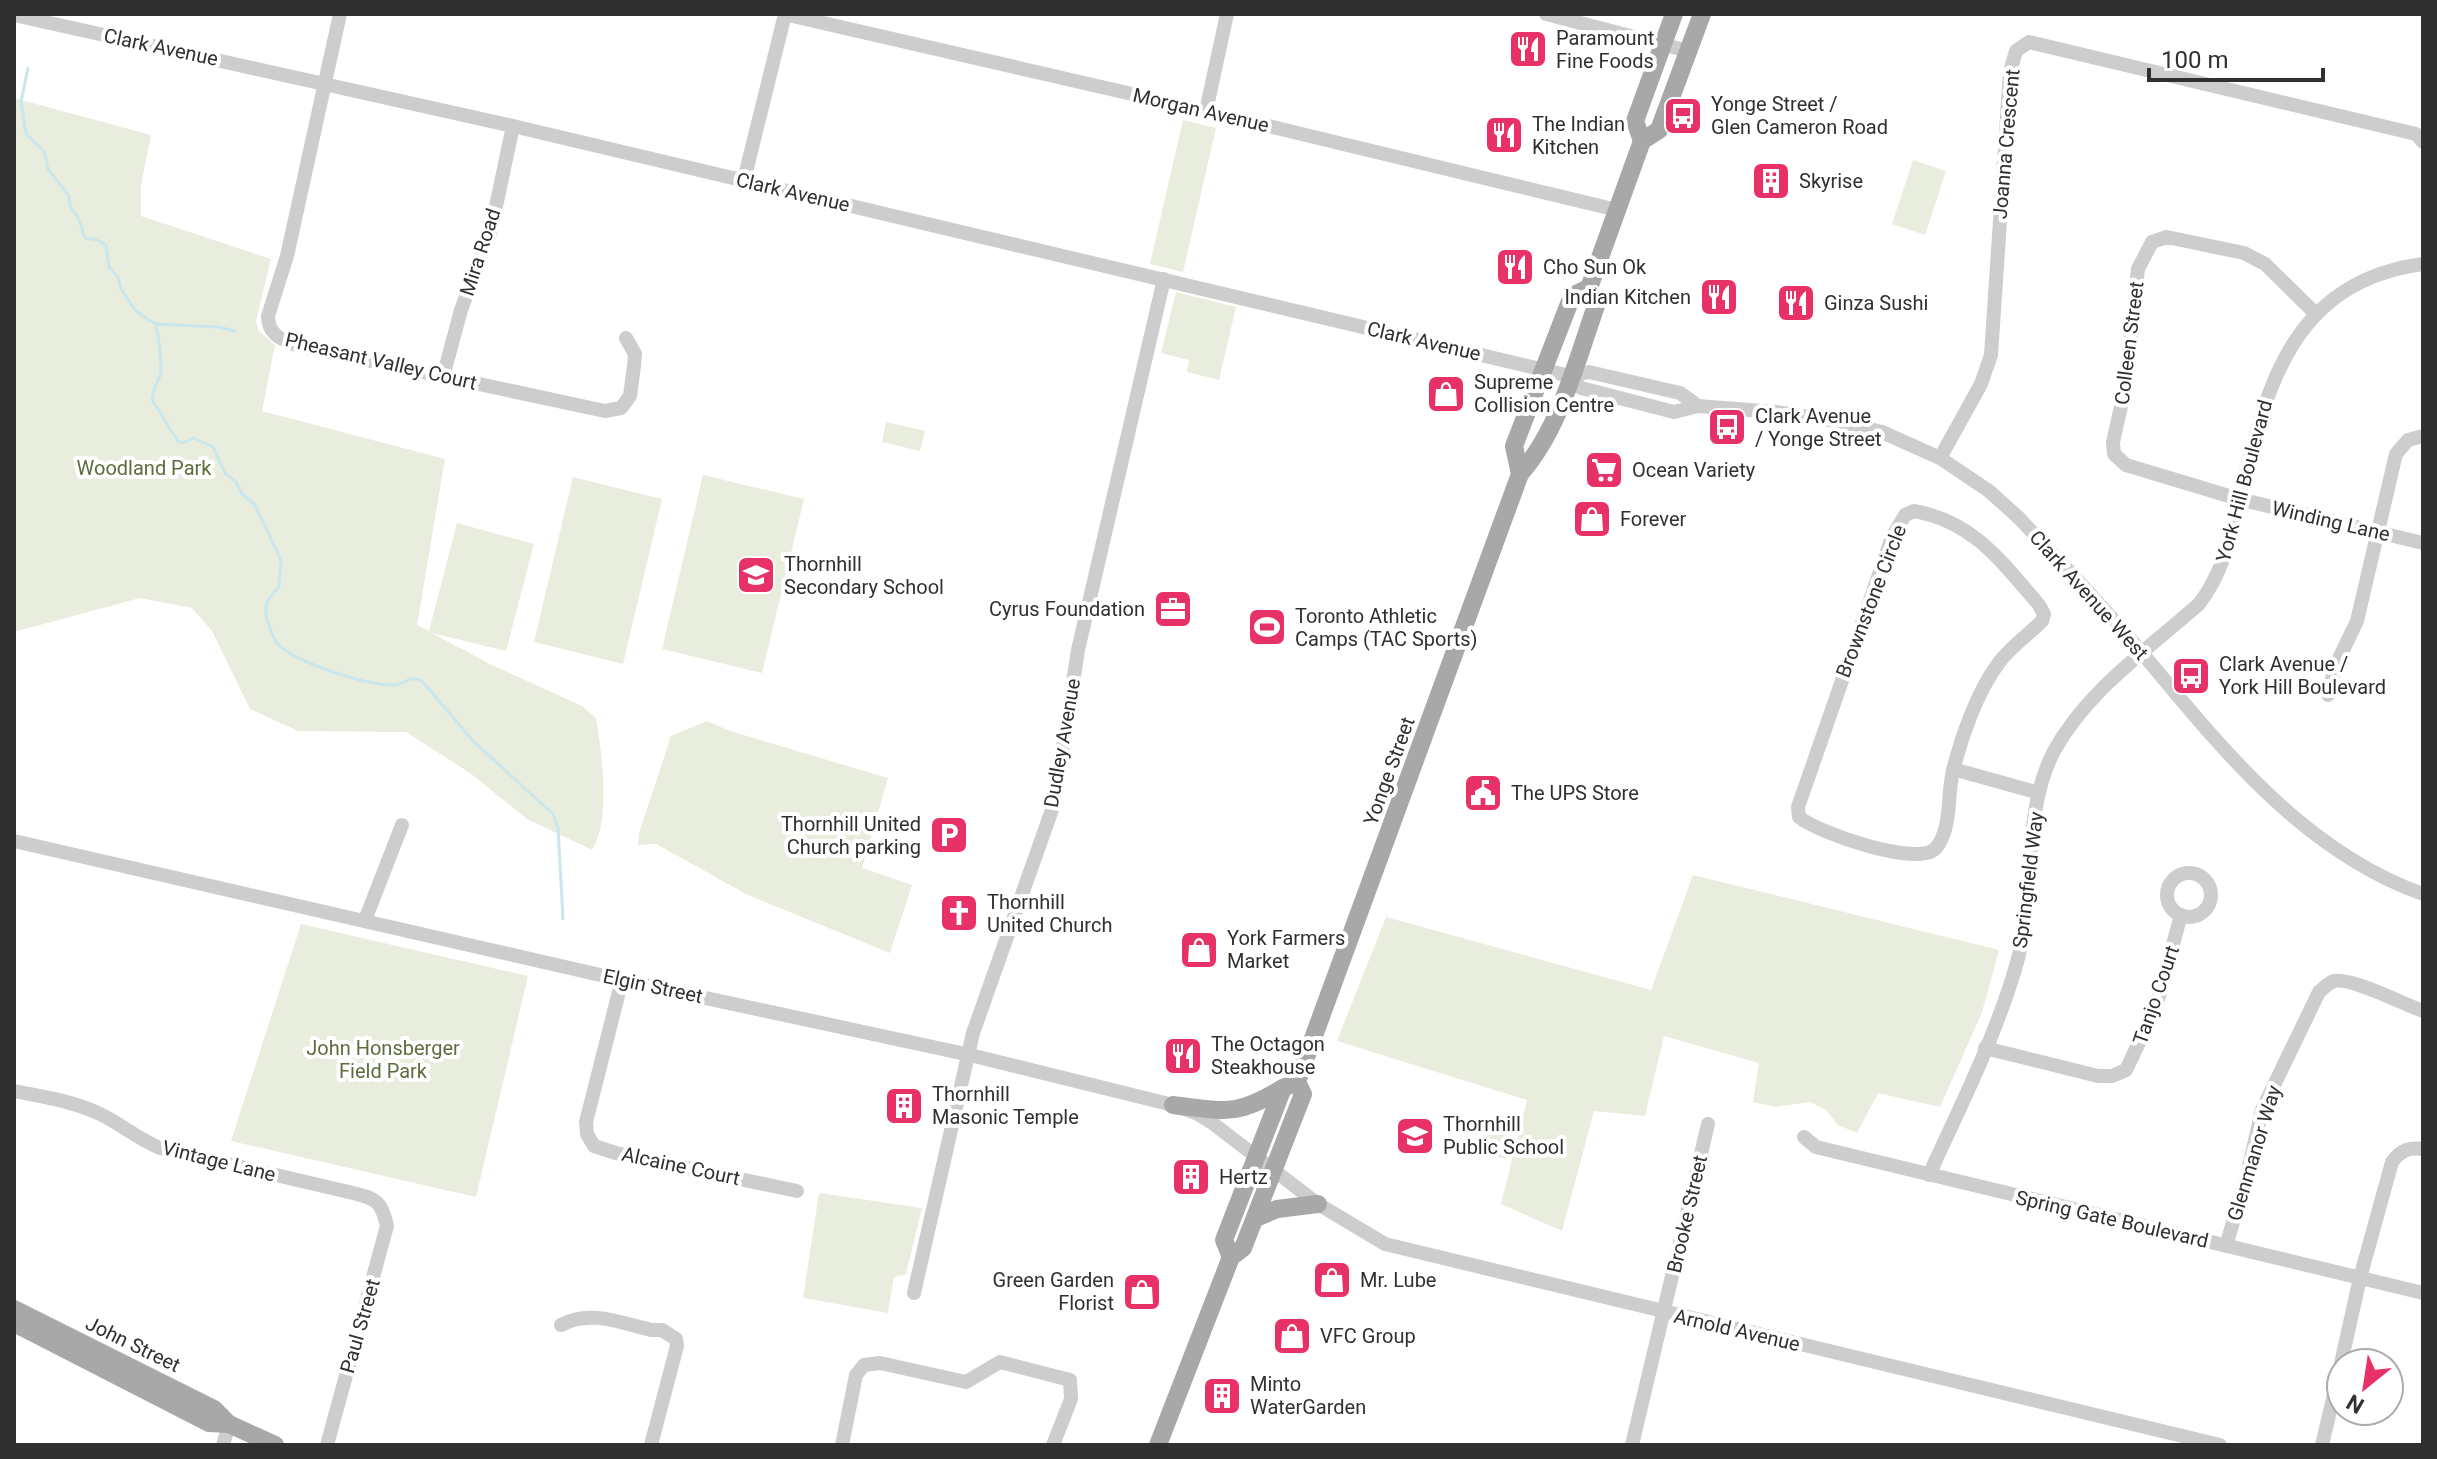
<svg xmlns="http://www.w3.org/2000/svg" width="2437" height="1459" font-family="Roboto,sans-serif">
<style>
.green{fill:#e9eddd}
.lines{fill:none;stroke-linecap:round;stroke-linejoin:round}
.stream{stroke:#cae7ed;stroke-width:3}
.minor{stroke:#cdcdcd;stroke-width:14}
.major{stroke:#a8a8a8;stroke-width:18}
.labels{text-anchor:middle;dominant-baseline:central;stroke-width:8;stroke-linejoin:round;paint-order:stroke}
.poi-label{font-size:20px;fill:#303030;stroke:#fff;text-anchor:start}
.street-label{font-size:20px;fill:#303030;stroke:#fff}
.park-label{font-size:20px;fill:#5d6c3c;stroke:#fff}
</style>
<rect width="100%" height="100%" fill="#fff"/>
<g class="green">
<path d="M14,98l137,37 -10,50v31l130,43 -15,62 2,9 17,15 -13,66 183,48 -28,166 12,6 28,-108 77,21 -28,107 -74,-18 58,31 92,42 14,12c6,34 15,103 -4,132l-65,-31 -57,-46 -64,-41 -108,-1 -48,-22 -38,-78 -20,-23 -52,-10 -126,34z"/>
<polygon points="1183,120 1216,128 1183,272 1150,264"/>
<polygon points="1913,160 1946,171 1925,235 1892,224"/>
<polygon points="1176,292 1236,307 1219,380 1187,372 1189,360 1161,353"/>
<polygon points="886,422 925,431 920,451 882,442"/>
<polygon points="703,475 804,499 762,673 662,649"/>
<polygon points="573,477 662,499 623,664 534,642"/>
<polygon points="707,721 730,731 888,778 862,868 912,885 890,953 748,895 656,844 638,845 639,833 671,736"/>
<polygon points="1693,875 1999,950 1982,1012 1940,1107 1878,1093 1857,1133 1838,1125 1826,1110 1810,1102 1775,1107 1753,1102 1759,1063 1664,1036 1645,1116 1594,1111 1562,1231 1501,1204 1527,1100 1337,1041 1386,917 1651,990"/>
<polygon points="301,924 528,976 476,1197 231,1141"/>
<polygon points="1487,1126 1514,1131 1507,1159 1477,1152 1483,1127"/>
<polygon points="819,1193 922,1208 906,1274 894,1277 888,1313 803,1298"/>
</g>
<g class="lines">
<g class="stream">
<polyline points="28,68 21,102 26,134 44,151 48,169 69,196 70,206 78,217 85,238 97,240 106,245 109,267 118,277 121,289 135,310 147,319 156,324 218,327 235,331"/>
<path d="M156,324c2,10 7,43 4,52 -4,8 -7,15 -8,24 10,14 16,28 27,42h6l8,-4 20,9 12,26 11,9 6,12 13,11 25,53c3,10 -2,18 -1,29 -13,13 -17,20 -10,38 2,7 6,17 12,22 21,17 84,38 112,38 12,0 16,-11 29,-4l52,61 79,72 5,14 5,91"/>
</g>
<g class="minor">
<path d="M340,14l-53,242 -19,60c0,18 12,23 28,29l309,66 16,-3 9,-12 4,-30 1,-12 -9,-16"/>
<polyline points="784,14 1206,111 1617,210"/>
<polyline points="1546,14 1688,51"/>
<polyline points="14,15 513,126 1570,376 1589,372 1680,393 1698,406"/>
<polyline points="1206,111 1227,14"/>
<polyline points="744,180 785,14"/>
<polyline points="2316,314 2265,264 2244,253 2167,237 2152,242 2138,269 2126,384 2113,442 2114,454 2126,465 2239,499 2423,543"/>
<path d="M1570,376l11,12 93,24 24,-6 78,6 62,9 44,11 58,26 49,33 30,27c42,45 85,89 124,136 78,94 161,198 280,240"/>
<polyline points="443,377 461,310 491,230 513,126"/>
<polyline points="1940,458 1981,384 1991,355 2010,72 2016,51 2029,42 2416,134 2423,142"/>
<path d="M1914,511c59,10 88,51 125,94l5,9 -2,7c-14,14 -33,27 -44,43 -21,28 -37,74 -45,107 -6,23 -1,58 -17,77 -17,20 -118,-15 -137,-31l-1,-10 94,-270 13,-22z"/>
<polyline points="2328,695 2335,667 2357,621 2396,454 2408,440 2423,436"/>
<polyline points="1953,769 2039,793"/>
<polyline points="14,841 622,980 970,1055 1173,1105 1198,1114 1211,1122 1318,1204 1385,1244 2220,1445"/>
<circle cx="2189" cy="895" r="22"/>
<polyline points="365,920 402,825"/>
<polyline points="622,980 586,1122 587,1134 594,1146 616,1153 797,1191"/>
<polyline points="1985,1048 2098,1076 2112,1076 2126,1070 2156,1007 2181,915"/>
<path d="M14,1091c29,6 59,10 86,23 21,10 38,25 60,34l193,45c24,6 28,8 34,33l-60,219"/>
<polyline points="1804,1137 1816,1147 2423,1293"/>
<path d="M1929,1175c31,-68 66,-137 87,-209 20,-68 5,-152 38,-215 33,-60 94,-102 145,-147 26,-34 33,-73 43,-114 25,-108 53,-209 181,-226"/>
<path d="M2226,1246l22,-75 14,-61 57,-118c5,-4 9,-9 15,-11 17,-4 69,23 89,30"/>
<polyline points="914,1293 973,1033 1054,804 1078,650 1164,279"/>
<path d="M561,1325c29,-16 60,-2 90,5h11l14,9 1,7 -26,99"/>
<path d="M2341,1363l19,-85 32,-116c9,-12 17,-15 31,-13"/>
<polyline points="223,1445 229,1424"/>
<polyline points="842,1445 856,1375 864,1365 880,1363 966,1382 1000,1362 1070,1380 1071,1399 1053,1445"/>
<polyline points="1632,1445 1708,1124"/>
<polyline points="2322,1445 2341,1365"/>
</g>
<g class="major">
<polyline points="1642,141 1635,121 1674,14"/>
<polyline points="1520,474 1514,446 1572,296 1589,288"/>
<path d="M1173,1105c53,6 63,12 110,-17"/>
<polyline points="1256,1218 1277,1209 1318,1204"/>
<path d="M1231,1257l-7,-17 59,-152 14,-6 223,-608c40,-45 56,-112 76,-168l-7,-18 53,-147 17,-11 43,-116"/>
<polyline points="14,1309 214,1409 229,1424 275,1445"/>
<polyline points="14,1323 209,1423 229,1424"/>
<polyline points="1158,1445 1231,1257 1243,1248 1303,1094 1297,1082"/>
</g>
</g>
<defs>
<symbol id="restaurant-square" viewBox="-11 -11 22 22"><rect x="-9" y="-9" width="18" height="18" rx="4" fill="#e73167" stroke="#fff"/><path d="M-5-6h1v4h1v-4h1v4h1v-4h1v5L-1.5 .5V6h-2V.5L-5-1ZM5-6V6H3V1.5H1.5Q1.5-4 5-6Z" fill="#fff"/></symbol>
<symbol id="bus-square" viewBox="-11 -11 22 22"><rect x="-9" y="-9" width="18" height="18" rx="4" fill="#e73167" stroke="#fff"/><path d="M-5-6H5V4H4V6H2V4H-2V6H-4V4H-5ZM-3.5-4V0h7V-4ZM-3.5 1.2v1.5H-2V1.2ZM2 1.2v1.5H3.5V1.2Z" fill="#fff"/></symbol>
<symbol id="building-square" viewBox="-11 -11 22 22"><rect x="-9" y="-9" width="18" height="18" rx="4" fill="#e73167" stroke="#fff"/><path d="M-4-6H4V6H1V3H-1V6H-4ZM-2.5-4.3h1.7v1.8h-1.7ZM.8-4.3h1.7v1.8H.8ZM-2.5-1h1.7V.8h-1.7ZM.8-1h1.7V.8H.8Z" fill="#fff"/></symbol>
<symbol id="shop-square" viewBox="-11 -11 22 22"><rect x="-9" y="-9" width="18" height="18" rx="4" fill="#e73167" stroke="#fff"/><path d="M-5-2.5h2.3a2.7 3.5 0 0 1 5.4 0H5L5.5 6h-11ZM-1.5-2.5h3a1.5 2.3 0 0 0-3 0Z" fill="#fff"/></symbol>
<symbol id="supermarket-square" viewBox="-11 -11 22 22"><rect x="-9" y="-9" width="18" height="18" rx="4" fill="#e73167" stroke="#fff"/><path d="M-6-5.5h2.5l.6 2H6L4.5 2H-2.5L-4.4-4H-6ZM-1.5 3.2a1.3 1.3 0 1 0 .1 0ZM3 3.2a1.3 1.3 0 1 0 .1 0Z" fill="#fff"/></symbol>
<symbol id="school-square" viewBox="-11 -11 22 22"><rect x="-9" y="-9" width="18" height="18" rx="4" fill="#e73167" stroke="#fff"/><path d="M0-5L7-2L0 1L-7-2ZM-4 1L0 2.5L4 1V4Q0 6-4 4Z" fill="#fff"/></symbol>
<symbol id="office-square" viewBox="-11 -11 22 22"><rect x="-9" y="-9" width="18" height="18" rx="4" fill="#e73167" stroke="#fff"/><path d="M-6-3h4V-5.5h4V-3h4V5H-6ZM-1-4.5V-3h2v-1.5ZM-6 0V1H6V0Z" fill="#fff"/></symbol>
<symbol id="stadium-square" viewBox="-11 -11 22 22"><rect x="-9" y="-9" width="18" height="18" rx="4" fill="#e73167" stroke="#fff"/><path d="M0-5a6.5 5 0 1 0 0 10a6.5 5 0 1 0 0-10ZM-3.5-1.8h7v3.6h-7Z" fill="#fff"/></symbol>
<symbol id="civic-square" viewBox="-11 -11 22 22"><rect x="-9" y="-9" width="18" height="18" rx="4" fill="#e73167" stroke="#fff"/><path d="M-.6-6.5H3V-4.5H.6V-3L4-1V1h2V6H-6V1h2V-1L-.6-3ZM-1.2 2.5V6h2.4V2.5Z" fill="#fff"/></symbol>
<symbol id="parking-square" viewBox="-11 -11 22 22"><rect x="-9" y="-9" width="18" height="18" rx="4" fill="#e73167" stroke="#fff"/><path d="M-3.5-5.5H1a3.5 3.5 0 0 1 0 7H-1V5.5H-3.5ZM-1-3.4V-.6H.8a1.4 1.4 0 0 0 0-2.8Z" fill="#fff"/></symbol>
<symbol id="church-square" viewBox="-11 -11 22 22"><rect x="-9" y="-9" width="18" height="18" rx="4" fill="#e73167" stroke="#fff"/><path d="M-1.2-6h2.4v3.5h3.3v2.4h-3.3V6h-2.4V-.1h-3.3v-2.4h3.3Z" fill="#fff"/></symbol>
</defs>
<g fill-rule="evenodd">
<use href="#restaurant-square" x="1506" y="27" width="44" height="44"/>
<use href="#bus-square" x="1661" y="94" width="44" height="44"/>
<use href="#restaurant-square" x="1482" y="113" width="44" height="44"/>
<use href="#building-square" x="1749" y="159" width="44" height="44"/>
<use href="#restaurant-square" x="1493" y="245" width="44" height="44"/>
<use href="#restaurant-square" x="1697" y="275" width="44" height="44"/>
<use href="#restaurant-square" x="1774" y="281" width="44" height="44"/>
<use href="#shop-square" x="1424" y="372" width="44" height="44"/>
<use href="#bus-square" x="1705" y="405" width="44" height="44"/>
<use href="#supermarket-square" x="1582" y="448" width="44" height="44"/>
<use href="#shop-square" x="1570" y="497" width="44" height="44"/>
<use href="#school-square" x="734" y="553" width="44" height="44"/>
<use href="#office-square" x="1151" y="587" width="44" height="44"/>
<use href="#stadium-square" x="1245" y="605" width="44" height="44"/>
<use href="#bus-square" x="2169" y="654" width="44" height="44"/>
<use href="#civic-square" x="1461" y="771" width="44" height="44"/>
<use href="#parking-square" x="927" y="813" width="44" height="44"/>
<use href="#church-square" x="937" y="891" width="44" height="44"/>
<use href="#shop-square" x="1177" y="928" width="44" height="44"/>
<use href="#restaurant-square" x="1161" y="1034" width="44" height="44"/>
<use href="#building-square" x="882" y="1084" width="44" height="44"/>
<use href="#school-square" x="1393" y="1114" width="44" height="44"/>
<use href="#building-square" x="1169" y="1155" width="44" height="44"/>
<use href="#shop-square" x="1310" y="1258" width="44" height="44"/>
<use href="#shop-square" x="1120" y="1270" width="44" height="44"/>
<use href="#shop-square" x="1270" y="1314" width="44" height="44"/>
<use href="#building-square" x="1200" y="1374" width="44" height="44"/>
</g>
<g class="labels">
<g class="poi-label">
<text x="1556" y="38">Paramount<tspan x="1556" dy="23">Fine Foods</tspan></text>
<text x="1711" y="104">Yonge Street /<tspan x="1711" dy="23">Glen Cameron Road</tspan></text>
<text x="1532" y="124">The Indian<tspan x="1532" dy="23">Kitchen</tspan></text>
<text x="1799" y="181">Skyrise</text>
<text x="1543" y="267">Cho Sun Ok</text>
<text x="1691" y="297" text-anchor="end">Indian Kitchen</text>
<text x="1824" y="303">Ginza Sushi</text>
<text x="1474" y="382">Supreme<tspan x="1474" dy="23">Collision Centre</tspan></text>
<text x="1755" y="416">Clark Avenue<tspan x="1755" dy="23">/ Yonge Street</tspan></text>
<text x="1632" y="470">Ocean Variety</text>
<text x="1620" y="519">Forever</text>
<text x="784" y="564">Thornhill<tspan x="784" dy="23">Secondary School</tspan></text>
<text x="1145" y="609" text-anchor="end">Cyrus Foundation</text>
<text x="1295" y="616">Toronto Athletic<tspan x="1295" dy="23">Camps (TAC Sports)</tspan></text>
<text x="2219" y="664">Clark Avenue /<tspan x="2219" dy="23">York Hill Boulevard</tspan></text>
<text x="1511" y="793">The UPS Store</text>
<text x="921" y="824" text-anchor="end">Thornhill United<tspan x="921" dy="23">Church parking</tspan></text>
<text x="987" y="902">Thornhill<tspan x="987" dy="23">United Church</tspan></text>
<text x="1227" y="938">York Farmers<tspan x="1227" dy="23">Market</tspan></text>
<text x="1211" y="1044">The Octagon<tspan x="1211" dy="23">Steakhouse</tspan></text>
<text x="932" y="1094">Thornhill<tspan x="932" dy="23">Masonic Temple</tspan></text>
<text x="1443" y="1124">Thornhill<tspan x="1443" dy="23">Public School</tspan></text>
<text x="1219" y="1177">Hertz</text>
<text x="1114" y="1280" text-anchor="end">Green Garden<tspan x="1114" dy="23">Florist</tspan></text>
<text x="1360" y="1280">Mr. Lube</text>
<text x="1320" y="1336">VFC Group</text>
<text x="1250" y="1384">Minto<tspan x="1250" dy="23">WaterGarden</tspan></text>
</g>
<g class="street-label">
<text transform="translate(161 47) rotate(12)">Clark Avenue</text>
<text transform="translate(1201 110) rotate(13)">Morgan Avenue</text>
<text transform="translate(2006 144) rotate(-85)">Joanna Crescent</text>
<text transform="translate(793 192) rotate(13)">Clark Avenue</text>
<text transform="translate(480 252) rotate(-72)">Mira Road</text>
<text transform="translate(1424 341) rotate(13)">Clark Avenue</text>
<text transform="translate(2129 343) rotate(-83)">Colleen Street</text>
<text transform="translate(381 361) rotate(13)">Pheasant Valley Court</text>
<text transform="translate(2244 481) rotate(-75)">York Hill Boulevard</text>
<text transform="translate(2331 521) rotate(13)">Winding Lane</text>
<text transform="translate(2089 595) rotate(48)">Clark Avenue West</text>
<text transform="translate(1871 601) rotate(-69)">Brownstone Circle</text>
<text transform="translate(1062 743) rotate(-80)">Dudley Avenue</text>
<text transform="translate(1389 771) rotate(-70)">Yonge Street</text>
<text transform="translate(2028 880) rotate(-83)">Springfield Way</text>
<text transform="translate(653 986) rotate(12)">Elgin Street</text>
<text transform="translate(2156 995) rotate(-71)">Tanjo Court</text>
<text transform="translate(2254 1153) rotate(-73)">Glenmanor Way</text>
<text transform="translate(219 1161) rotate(14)">Vintage Lane</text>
<text transform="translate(681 1166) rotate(12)">Alcaine Court</text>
<text transform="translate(1687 1214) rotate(-77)">Brooke Street</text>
<text transform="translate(2112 1219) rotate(13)">Spring Gate Boulevard</text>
<text transform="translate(360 1326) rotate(-74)">Paul Street</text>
<text transform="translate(1737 1330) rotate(13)">Arnold Avenue</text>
<text transform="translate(133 1344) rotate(26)">John Street</text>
</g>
<g class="park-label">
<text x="144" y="468">Woodland Park</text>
<text x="383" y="1048">John Honsberger<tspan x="383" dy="23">Field Park</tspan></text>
</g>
</g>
<rect width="2437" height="1459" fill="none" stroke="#303030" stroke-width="32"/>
<g transform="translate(2365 1387) rotate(210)"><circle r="38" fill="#ffffff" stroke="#acacac" stroke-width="2"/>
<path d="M0-6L14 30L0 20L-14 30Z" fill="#e73167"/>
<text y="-12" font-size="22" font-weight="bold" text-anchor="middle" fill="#303030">N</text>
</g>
<path d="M2149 68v12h174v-12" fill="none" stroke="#303030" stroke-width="4"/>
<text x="2161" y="68" font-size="24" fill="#303030" stroke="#ffffff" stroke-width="6" paint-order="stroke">100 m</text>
</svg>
